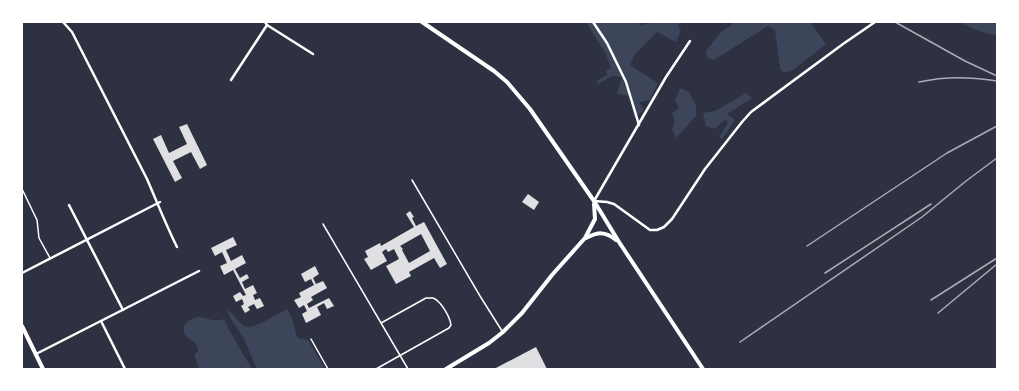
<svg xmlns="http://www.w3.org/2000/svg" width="1019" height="391" font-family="'Noto Serif',serif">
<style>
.green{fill:#3c4559}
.building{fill:#e0e0e3;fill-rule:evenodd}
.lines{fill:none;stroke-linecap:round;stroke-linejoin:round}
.service{stroke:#fff;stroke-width:1.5}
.minor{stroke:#fff;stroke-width:2.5}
.secondary{stroke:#fff;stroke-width:4}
.rail{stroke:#abadb3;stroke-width:1.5}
</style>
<rect width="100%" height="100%" fill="#2d3142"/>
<g class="green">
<polygon points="586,22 639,22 641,25 654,22 681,22 678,26 681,30 676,42 657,32 635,54 630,65 658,83 650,100 639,102 644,110 634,118 631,96 617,94 622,77 612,76 598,84 596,81 607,75 606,70 611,68 606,54"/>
<polygon points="735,22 810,22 826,44 793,70 784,73 780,69 775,30 768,26 714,60 707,58 706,51 721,32"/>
<polygon points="959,22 997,22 997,36 981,32"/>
<polygon points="680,88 689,92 696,106 696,116 676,138 672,129 675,121 672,113 679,108 675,100"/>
<polygon points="746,93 752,98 727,114 735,120 722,139 719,138 728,123 725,119 715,129 706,126 703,113 715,111"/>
<path d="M226,308c7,5 11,13 18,18 9,5 34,-13 43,-17 7,9 6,19 11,29l10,2c6,10 11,19 17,29h-68l-14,-32 -11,-16z"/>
<path d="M197,317c13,0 12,6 27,2l4,9 24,41h-54l1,-2 -4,-9v-4l3,-3c-1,-10 -6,-9 -12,-15 -7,-9 3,-17 11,-19z"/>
</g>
<g class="building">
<polygon points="187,124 207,165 200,169 191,152 173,161 182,178 175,182 153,139 161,135 169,153 187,144 179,127"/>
<polygon points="528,194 539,202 534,210 522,202"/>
<path d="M410,211l4,6 -2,1 4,8 8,-4 23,42 -7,4 -6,-10 -25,14 2,4 -15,8 -10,-18 13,-7 -5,-10 -6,3 -2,-3 -4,3 5,9 -16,9 -7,-11 4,-2 -3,-6 15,-8 1,3 33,-19 -8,-13zM421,234l9,17 -21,12 -7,-13 1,-1 -3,-3z"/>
<polygon points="233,237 237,245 226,250 231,261 242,255 246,263 235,269 240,278 247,274 249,278 242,282 245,289 253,285 257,293 253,295 255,300 260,298 264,306 257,309 254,304 248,307 250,310 245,313 241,306 244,304 242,299 236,302 233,296 240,292 243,296 246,295 233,270 224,275 220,266 227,263 222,252 215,256 211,248"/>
<polygon points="315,266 319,274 313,278 316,284 323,281 327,288 311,297 313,300 307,304 309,308 329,298 334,306 327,309 324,303 317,307 321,315 306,323 302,314 307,311 304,305 299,308 294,300 301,297 299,293 314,285 311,279 305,282 301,274"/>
<polygon points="536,347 547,369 494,369"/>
</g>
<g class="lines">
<g class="service">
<polyline points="412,180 480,296 502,331"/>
<polyline points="22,189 37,220 39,238 50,258"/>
<polyline points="323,224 408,369"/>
<polyline points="311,339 328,369"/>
<path d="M376,369l73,-41 2,-3c-1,-8 -10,-24 -18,-27 -1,0 -6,0 -7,0l-45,25"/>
</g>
<g class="minor">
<path d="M63,22l9,10 75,147c10,23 19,46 30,68"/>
<polyline points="265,22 267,25 313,54"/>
<polyline points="593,22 607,43 626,82 639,125"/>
<polyline points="231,80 267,25"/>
<polyline points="594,201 607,202 614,204 650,230 657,230 664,227 672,219 705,169 742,122 751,112 843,44 875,22"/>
<polyline points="594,201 666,77 690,41"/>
<polyline points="69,205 123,310"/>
<polyline points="22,273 160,202"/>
<polyline points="101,321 125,369"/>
<polyline points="36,354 199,271"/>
</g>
<g class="secondary">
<polyline points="422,22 494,71 507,82 530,109 594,201 619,242 703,369"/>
<path d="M586,238c12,-6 19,-7 30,2"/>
<polyline points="22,326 43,369"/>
<polyline points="446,369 489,343 503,332 522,313 552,275 585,238 595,219 594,204"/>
</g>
<g class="rail">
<polyline points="895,22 965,61 997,76"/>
<path d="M919,82c28,-6 50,-5 78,-1"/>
<polyline points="807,246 947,153 997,126"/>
<polyline points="825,273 931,204"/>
<polyline points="931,300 997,258"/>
<polyline points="938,313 997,264"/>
<polyline points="740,342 922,217 966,181 997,158"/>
</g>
</g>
<rect width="1019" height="391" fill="none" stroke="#ffffff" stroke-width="46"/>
</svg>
